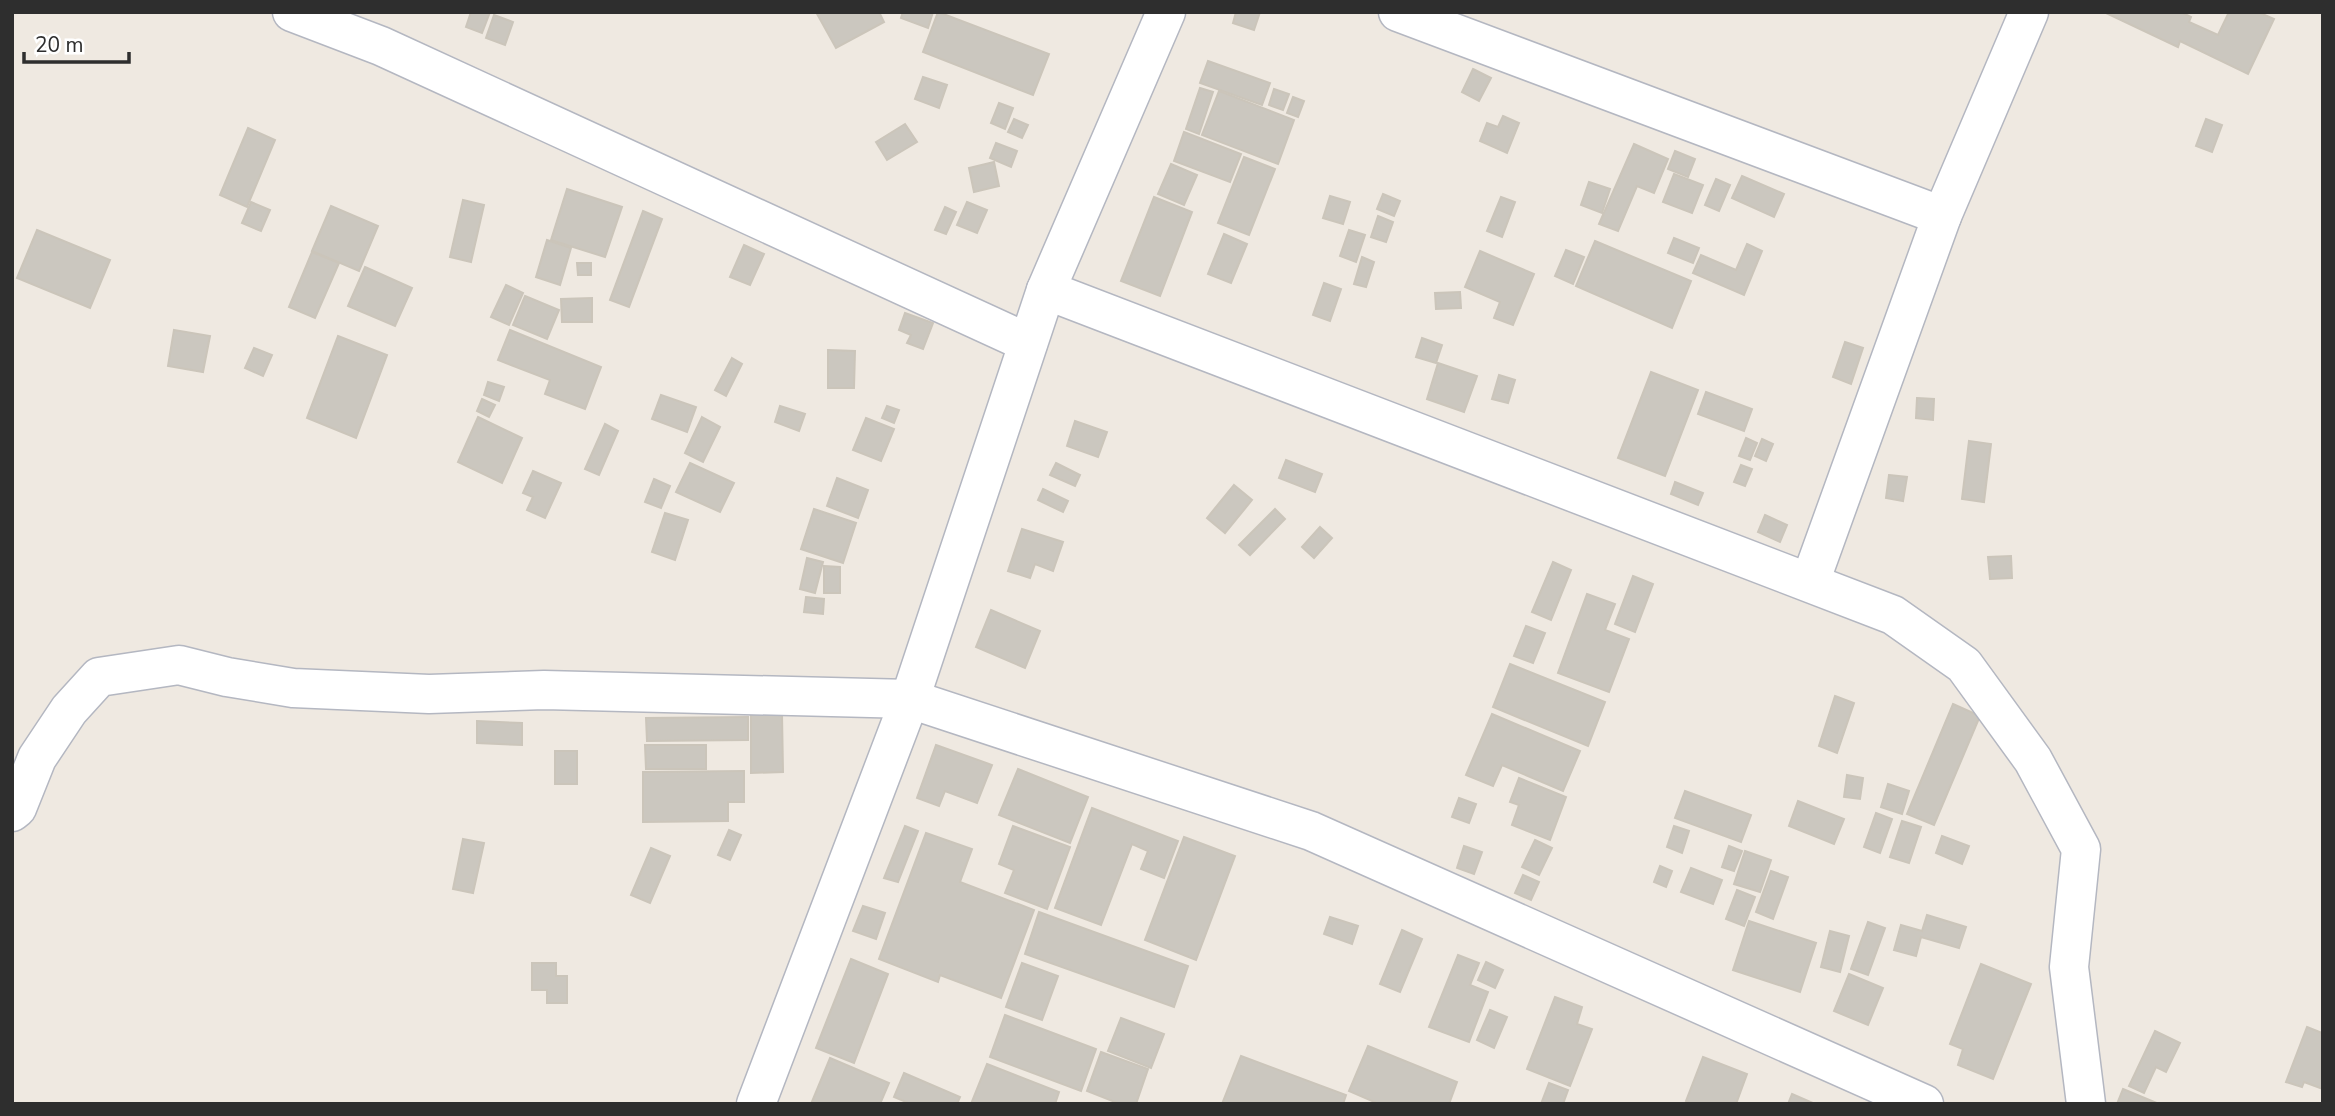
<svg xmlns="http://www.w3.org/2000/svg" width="2335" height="1116" font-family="'Nunito Sans',sans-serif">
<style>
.building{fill:#cbc7bf;stroke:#cbc5ba;stroke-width:2}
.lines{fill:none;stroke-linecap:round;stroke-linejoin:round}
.minor-casing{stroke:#b4b7c1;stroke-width:41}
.minor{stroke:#fff;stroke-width:38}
</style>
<rect width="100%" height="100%" fill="#efe9e1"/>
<g class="building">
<polygon points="471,12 490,12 482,33 466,27"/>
<polygon points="816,12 879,12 884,22 836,48"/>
<polygon points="903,12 933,12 928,28 901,18"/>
<polygon points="938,12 1049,54 1033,95 923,52"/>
<polygon points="1236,12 1260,12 1254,30 1233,23"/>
<polygon points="2104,12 2181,12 2191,17 2189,22 2218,35 2229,12 2258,12 2274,19 2248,74 2180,41 2178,47"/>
<polygon points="494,15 513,22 505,45 486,38"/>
<polygon points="1208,61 1270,83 1262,105 1200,83"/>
<polygon points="1473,69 1491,78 1479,101 1462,92"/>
<polygon points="923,77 947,85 939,108 915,99"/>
<polygon points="1200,88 1213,92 1199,134 1186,129"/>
<polygon points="1274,89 1289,94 1283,110 1269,105"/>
<polygon points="1219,91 1294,120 1278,164 1202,135"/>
<polygon points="1293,97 1304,101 1298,117 1287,113"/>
<polygon points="999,103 1013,108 1005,129 991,123"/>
<polygon points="1503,116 1519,123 1507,153 1480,141 1487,123 1498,127"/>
<polygon points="1014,119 1028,125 1022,138 1008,132"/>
<polygon points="2206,119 2222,125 2212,152 2196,146"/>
<polygon points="905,124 917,142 887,160 876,142"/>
<polygon points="248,128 275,140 247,207 220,195"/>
<polygon points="1184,132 1241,154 1230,182 1174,161"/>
<polygon points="996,143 1017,151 1011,167 990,158"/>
<polygon points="1634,144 1668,159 1654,193 1637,186 1618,231 1599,224"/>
<polygon points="1675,151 1695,159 1688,177 1668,169"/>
<polygon points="1244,157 1275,169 1249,235 1218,223"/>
<polygon points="994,162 999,186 974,192 969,168"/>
<polygon points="1171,164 1197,175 1184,205 1158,194"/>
<polygon points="1674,174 1703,185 1692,213 1663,202"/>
<polygon points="1742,176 1784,194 1774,217 1732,198"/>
<polygon points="1716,179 1730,185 1719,211 1705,205"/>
<polygon points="1589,182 1610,189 1602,213 1581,205"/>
<polygon points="567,189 622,207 605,257 551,240"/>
<polygon points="1383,194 1400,201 1394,216 1377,209"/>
<polygon points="1330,196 1350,202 1343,224 1323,218"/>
<polygon points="1154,197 1192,212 1160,296 1121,281"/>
<polygon points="1501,197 1515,202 1502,237 1487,231"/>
<polygon points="463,200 484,205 471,262 450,257"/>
<polygon points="251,202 270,210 261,231 242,223"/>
<polygon points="967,202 987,210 977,233 957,225"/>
<polygon points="331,206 378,226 359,271 312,251"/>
<polygon points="945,207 956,212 946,234 935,230"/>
<polygon points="643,211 662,219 629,307 610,300"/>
<polygon points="1378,216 1393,222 1386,242 1371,237"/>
<polygon points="37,230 110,260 90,308 17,278"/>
<polygon points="1349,230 1365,235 1356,262 1340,256"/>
<polygon points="1224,234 1247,244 1231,283 1208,274"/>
<polygon points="1674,238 1699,248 1693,263 1668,253"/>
<polygon points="547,240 571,248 560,285 536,277"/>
<polygon points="1595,241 1691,281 1672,328 1576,286"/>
<polygon points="1747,244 1762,251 1744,295 1693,273 1701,255 1736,270"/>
<polygon points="744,245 764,254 750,285 730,277"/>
<polygon points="1566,250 1584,257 1573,284 1555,276"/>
<polygon points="1480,251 1534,274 1513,325 1494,318 1500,302 1465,287"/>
<polygon points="312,252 339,263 315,318 289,307"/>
<polygon points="1362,257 1374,262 1366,287 1354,284"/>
<polygon points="577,263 591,263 591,275 578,275"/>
<polygon points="365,267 412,288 395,326 348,306"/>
<polygon points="1324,283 1341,289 1330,321 1313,315"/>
<polygon points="506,285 523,293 509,325 491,317"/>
<polygon points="1460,292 1461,308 1436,309 1435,293"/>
<polygon points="525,296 559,310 547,339 513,325"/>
<polygon points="592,298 592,322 562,322 561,299"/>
<polygon points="905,313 933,323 923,349 907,343 911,335 899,330"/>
<polygon points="174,330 210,336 203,372 168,366"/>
<polygon points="510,330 601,367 585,409 545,394 550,380 498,360"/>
<polygon points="338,336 387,355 356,438 307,418"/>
<polygon points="1422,338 1442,345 1436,363 1416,357"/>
<polygon points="1845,342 1863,348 1851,384 1833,377"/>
<polygon points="254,348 272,355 263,376 245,368"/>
<polygon points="828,350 855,351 854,388 828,388"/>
<polygon points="732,358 742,364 726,396 715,390"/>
<polygon points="1438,363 1477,376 1464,412 1427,399"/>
<polygon points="1651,372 1698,390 1665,476 1618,458"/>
<polygon points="1499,375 1515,380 1508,403 1492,399"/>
<polygon points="488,382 504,387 499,401 484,395"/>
<polygon points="1706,392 1752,409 1744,431 1698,414"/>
<polygon points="661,395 696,407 687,432 652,419"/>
<polygon points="1917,398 1934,399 1933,420 1916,418"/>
<polygon points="482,399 495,405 489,417 477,411"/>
<polygon points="780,406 805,414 799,431 775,422"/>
<polygon points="887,406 899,410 894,423 882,418"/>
<polygon points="478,417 522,438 502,483 458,462"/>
<polygon points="702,417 720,427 703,462 685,453"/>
<polygon points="866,418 894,429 881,461 853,450"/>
<polygon points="1075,421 1107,432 1098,457 1067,446"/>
<polygon points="605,424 618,431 599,475 585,469"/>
<polygon points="1746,438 1757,443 1750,460 1739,456"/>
<polygon points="1762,439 1773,444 1766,461 1755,456"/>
<polygon points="1969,441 1991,444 1984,502 1962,499"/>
<polygon points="1286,460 1322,474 1315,492 1279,478"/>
<polygon points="690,463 734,483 720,512 676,492"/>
<polygon points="1056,463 1080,475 1075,486 1050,475"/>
<polygon points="1741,465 1752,469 1745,486 1734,482"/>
<polygon points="533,471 561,483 545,518 527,510 533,497 523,493"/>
<polygon points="1889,475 1907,477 1903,501 1886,498"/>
<polygon points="837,478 868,490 858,518 827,506"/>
<polygon points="654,479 670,486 661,508 645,502"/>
<polygon points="1675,482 1703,493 1698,505 1671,494"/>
<polygon points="1234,485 1252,500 1225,533 1207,518"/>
<polygon points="1043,489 1068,501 1063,512 1038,500"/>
<polygon points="814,509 856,523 843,563 801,549"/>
<polygon points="1275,509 1285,519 1250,555 1239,545"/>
<polygon points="665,513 688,520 675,560 652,552"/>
<polygon points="1765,515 1787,525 1780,542 1758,532"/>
<polygon points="1320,527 1332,538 1314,558 1302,547"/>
<polygon points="1022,529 1063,542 1053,571 1035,564 1030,578 1008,571"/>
<polygon points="2011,556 2012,578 1990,579 1988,557"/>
<polygon points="807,558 823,562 815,593 800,589"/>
<polygon points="1553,562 1571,570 1551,620 1532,612"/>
<polygon points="824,566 840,567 840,593 824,593"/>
<polygon points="1633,576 1653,584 1635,632 1615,624"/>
<polygon points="1587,594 1615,604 1605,630 1629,639 1609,692 1558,673"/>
<polygon points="806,597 824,599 823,614 804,612"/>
<polygon points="991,610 1040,631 1025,668 976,647"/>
<polygon points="1526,626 1545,633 1533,663 1514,656"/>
<polygon points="1510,664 1605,702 1588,746 1493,707"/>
<polygon points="1835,696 1854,703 1837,753 1819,746"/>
<polygon points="1953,704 1980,716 1934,825 1907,814"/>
<polygon points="751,714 782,714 783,772 751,773"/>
<polygon points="1492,714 1580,751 1563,791 1502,765 1493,786 1466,775"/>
<polygon points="748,717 748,740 647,741 646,718"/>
<polygon points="477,721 522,723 522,745 477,743"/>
<polygon points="645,745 706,745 706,769 646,769"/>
<polygon points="936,745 992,765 977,803 945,791 939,806 917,798"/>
<rect x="555" y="751" width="22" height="33"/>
<polygon points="1018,769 1088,797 1070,843 999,815"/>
<polygon points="744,771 744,802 728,802 728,821 643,822 643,772"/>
<polygon points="1847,775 1863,778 1860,799 1844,797"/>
<polygon points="1519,778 1566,797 1550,840 1512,825 1519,805 1510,802"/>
<polygon points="1888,784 1909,791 1902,814 1881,807"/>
<polygon points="1685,791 1751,815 1741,842 1675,818"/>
<polygon points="1459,798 1476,804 1469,823 1452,817"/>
<polygon points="1798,801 1844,819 1834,844 1789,826"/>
<polygon points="1092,808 1178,841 1164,878 1141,869 1148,851 1132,844 1101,925 1055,908"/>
<polygon points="1876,813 1892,819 1880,853 1864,847"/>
<polygon points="1902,821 1921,827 1909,863 1890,857"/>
<polygon points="905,826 918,831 898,882 884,878"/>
<polygon points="1013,826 1070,847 1047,909 1005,893 1014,870 999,864"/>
<polygon points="1674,826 1689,831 1682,853 1667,847"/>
<polygon points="729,830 741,835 730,860 718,855"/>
<polygon points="926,833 972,849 960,882 1034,910 1001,998 940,975 938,982 879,959"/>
<polygon points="1942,836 1969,846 1962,864 1936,853"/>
<polygon points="1184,837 1235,856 1196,960 1145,940"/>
<polygon points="463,839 484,843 473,893 453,889"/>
<polygon points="1535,840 1552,848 1539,875 1522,867"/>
<polygon points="1464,846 1482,852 1474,874 1457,868"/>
<polygon points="1729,846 1742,851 1734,871 1722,867"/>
<polygon points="651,848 670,856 650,903 631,895"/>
<polygon points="1745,851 1771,860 1760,892 1734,884"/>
<polygon points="1660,866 1672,871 1666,887 1654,882"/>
<polygon points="1691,868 1722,880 1713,904 1681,892"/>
<polygon points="1771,871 1788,877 1773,919 1756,912"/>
<polygon points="1523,875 1539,882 1531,900 1515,893"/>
<polygon points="1737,890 1755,897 1744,926 1726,919"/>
<polygon points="863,906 885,913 876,939 853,931"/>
<polygon points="1039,912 1188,966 1174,1007 1025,954"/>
<polygon points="1927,915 1966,927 1959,948 1921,937 1916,956 1894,950 1901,925 1922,931"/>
<polygon points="1330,917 1358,926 1352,944 1324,934"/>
<polygon points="1749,921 1816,943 1800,992 1733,970"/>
<polygon points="1868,922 1885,928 1868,975 1851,969"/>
<polygon points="1402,930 1422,939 1400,992 1380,984"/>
<polygon points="1830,931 1849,936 1840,972 1821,967"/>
<polygon points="1458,955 1479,963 1470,985 1488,992 1469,1042 1429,1027"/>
<polygon points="851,959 888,974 854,1063 816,1048"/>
<polygon points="1486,962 1503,970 1495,988 1478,980"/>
<polygon points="532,963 556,963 556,976 567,976 567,1003 547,1003 547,990 532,990"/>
<polygon points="1022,963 1058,976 1042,1020 1006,1007"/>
<polygon points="1981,964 2031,984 1993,1079 1958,1065 1963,1049 1950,1044"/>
<polygon points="1849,974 1883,988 1868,1025 1834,1011"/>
<polygon points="1555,997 1582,1007 1577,1024 1592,1029 1570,1086 1527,1069"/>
<polygon points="1490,1010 1507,1017 1494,1048 1477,1040"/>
<polygon points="1005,1015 1096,1049 1081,1091 990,1057"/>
<polygon points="1121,1018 1164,1034 1151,1068 1108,1051"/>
<polygon points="2307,1027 2322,1033 2323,1031 2323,1089 2304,1082 2302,1087 2286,1082"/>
<polygon points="2155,1031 2180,1043 2166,1072 2156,1067 2144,1093 2129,1086"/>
<polygon points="1368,1046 1457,1082 1449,1104 1379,1104 1349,1091"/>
<polygon points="1101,1052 1148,1069 1136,1104 1120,1104 1087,1091"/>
<polygon points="1241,1056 1346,1095 1343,1104 1222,1104"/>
<polygon points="1703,1057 1747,1074 1736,1104 1692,1104 1686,1101"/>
<polygon points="830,1058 889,1083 880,1104 811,1104"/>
<polygon points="987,1064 1059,1092 1055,1104 971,1104"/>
<polygon points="904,1073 960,1097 957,1104 911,1104 894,1097"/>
<polygon points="1549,1083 1568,1090 1563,1104 1541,1104"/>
<polygon points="2123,1089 2159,1104 2117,1104"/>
<polygon points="1792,1094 1815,1104 1788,1104"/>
</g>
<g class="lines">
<defs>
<g id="minor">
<polyline points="292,12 381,46 1028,343"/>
<polyline points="1398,12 1942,216"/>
<polyline points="1046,290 1893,615 1964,665 2033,760 2081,849 2069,967 2086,1104"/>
<polyline points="1810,582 1942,216 2029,12"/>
<polyline points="12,812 17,808 37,758 69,710 99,677 179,665 227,677 293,688 429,694 544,690 910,699 1311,831 1924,1104"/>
<polyline points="756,1104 910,699 1046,290 1166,12"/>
</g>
</defs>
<use href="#minor" class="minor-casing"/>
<use href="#minor" class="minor"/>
</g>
<rect width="2335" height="1116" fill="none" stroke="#2e2e2e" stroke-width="28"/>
<path d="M24 52v10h105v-10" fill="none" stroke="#2e2e2e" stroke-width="3.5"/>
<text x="35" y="52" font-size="21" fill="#2e2e2e" stroke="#ffffff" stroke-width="5" paint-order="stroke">20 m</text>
</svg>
